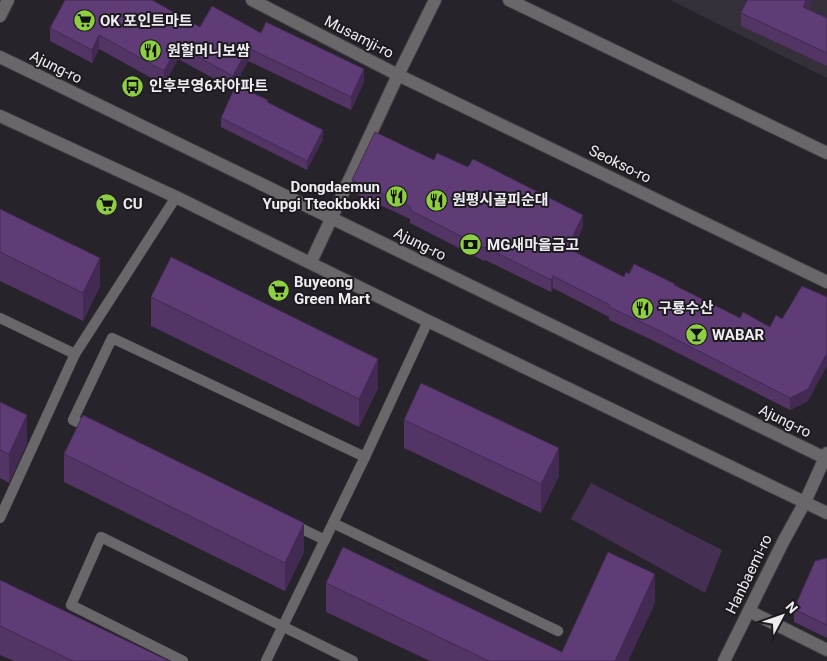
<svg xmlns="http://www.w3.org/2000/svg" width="827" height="661" font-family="Roboto,'Noto Sans KR',sans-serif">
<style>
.built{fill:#352f3a}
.green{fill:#452f53}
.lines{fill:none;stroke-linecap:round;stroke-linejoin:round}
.service-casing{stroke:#433f46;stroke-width:11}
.minor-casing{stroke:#433f46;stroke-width:14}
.tertiary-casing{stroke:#433f46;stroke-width:14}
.service{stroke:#69676a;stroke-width:10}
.minor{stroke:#69676a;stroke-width:12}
.tertiary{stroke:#69676a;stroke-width:12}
.wall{fill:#523465}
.shaded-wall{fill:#422a53}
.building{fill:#5f3c76;stroke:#422a53}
.labels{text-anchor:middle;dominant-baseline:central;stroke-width:4;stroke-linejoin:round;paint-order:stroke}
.poi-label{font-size:15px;font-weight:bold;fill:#eeecf0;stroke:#1d1a20;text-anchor:start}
.street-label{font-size:15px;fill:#eeecf0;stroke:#1d1a20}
</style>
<rect width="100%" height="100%" fill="#27232a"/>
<polygon class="built" points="670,0 827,0 827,78"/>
<polygon class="green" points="591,483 722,550 705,593 571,519"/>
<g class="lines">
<defs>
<g id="service">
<polyline points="0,318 75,354"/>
<polyline points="90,428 73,420 112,338 365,457"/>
<polyline points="0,518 75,354 176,197"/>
<polyline points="333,523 558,631"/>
<polyline points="292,524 325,540"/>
<polyline points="183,661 71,605 101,537 353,661"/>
<polyline points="266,661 365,457 428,321"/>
</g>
<g id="minor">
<polyline points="252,0 398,75 827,282"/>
<polyline points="509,0 827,153"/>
<polyline points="0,16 8,0"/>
<polyline points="311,262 398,75 435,0"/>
<polyline points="749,611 827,650"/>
</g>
<g id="tertiary">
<polyline points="0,57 827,459"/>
<polyline points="0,116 176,197 428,321 827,513"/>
<polyline points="724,661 783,542 805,502 827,453"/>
</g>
</defs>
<use href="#service" class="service-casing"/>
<use href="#minor" class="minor-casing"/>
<use href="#tertiary" class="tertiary-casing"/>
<use href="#service" class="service"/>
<use href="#minor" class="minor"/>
<use href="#tertiary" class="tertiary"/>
</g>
<g class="wall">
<polygon points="747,0 812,0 808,10 827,18 827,66 741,26 741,13"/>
<polygon points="200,27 261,33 364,82 351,110 248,61 233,89 178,59 164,85 99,49 92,63 50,41 50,28"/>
<polygon points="268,102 323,139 307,170 221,127 221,118"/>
<polygon points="434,160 583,227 572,250 624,277 629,274 675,286 808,401 790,410 654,341 609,320 609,317 553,288 551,292 485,260 484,261 410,223 410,219 352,192 352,180"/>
<polygon points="0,209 100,286 83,321 0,281"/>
<polygon points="151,297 378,388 359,427 151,326"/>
<polygon points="0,402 27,443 9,483 0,478"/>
<polygon points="404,420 559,476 541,513 404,448"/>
<polygon points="64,454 304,552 285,591 64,482"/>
<polygon points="827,558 827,638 794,622 794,609"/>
<polygon points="0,580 169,661 14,661 0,655"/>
<polygon points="326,583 562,652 655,603 628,661 430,661 326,612"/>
</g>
<g class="shaded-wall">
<polygon points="806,0 812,0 803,20 803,7"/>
<polygon points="99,35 99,49 92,63 92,50"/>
<polygon points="178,46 178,59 164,85 164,71"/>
<polygon points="248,48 248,61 233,89 233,76"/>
<polygon points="364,69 364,82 351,110 351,97"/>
<polygon points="323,130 323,139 307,170 307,161"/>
<polygon points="583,215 583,227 567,260 567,248"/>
<polygon points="100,258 100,286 83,321 83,293"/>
<polygon points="553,276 553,288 551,292 551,280"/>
<polygon points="827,353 827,366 808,401 790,410 790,398"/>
<polygon points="378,359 378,388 359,427 359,399"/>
<polygon points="27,415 27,443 9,483 9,454"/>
<polygon points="559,448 559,476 541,513 541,484"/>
<polygon points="304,523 304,552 285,591 285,563"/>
<polygon points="655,574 655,603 628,661 615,661"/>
</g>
<g class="building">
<polygon points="65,0 152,0 200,27 212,6 261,33 266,22 364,69 351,97 248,48 233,76 178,46 164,71 99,35 92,50 50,28"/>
<polygon points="747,0 806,0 803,7 827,18 827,53 741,13"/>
<polygon points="236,85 268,100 267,102 323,130 307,161 221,118"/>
<polygon points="375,132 434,160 437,153 468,167 473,159 583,215 567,248 624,277 626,272 629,274 634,264 675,284 674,285 740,318 743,312 770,327 776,315 782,319 802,286 827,297 827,353 808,389 790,398 654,328 609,307 610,305 553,276 551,280 485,247 484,248 410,210 411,207 352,180"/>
<polygon points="0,209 100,258 83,293 0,252"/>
<polygon points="171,257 378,359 359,399 151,297"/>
<polygon points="421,383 559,448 541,484 404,420"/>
<polygon points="0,402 27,415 9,454 0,450"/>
<polygon points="83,415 304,523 285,563 64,454"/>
<polygon points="343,547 562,652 608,552 655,574 615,661 489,661 326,583"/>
<polygon points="827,558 827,625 794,609 815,561"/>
<polygon points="0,580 169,661 73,661 0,626"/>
</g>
<defs>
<symbol id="supermarket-disc" viewBox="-11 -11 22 22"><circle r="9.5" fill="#8ece43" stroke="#1d1a20"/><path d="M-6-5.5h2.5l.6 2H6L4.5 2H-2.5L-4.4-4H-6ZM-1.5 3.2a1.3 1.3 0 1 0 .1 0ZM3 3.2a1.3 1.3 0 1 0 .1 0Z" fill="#111"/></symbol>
<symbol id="restaurant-disc" viewBox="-11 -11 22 22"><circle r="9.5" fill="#8ece43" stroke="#1d1a20"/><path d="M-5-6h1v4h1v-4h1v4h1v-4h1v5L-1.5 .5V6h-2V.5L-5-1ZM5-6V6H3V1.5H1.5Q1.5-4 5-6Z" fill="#111"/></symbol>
<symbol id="bus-disc" viewBox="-11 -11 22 22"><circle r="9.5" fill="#8ece43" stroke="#1d1a20"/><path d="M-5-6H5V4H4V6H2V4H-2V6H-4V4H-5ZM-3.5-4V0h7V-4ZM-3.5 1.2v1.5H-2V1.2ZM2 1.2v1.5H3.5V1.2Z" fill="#111"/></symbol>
<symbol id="bank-disc" viewBox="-11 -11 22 22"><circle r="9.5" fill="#8ece43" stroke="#1d1a20"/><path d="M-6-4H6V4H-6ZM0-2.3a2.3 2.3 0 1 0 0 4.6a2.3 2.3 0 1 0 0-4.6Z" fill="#111"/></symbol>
<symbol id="bar-disc" viewBox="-11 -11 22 22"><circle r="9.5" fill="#8ece43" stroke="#1d1a20"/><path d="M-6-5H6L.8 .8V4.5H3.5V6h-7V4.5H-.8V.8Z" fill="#111"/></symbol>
</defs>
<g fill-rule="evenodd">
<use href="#supermarket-disc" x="72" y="8" width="25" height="25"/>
<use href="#restaurant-disc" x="138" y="38" width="25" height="25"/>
<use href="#bus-disc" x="120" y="74" width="25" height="25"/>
<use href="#restaurant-disc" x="384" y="184" width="25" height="25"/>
<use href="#restaurant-disc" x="424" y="188" width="25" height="25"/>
<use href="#supermarket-disc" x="94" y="192" width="25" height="25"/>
<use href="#bank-disc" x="458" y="232" width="25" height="25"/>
<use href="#supermarket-disc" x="266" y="278" width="25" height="25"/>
<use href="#restaurant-disc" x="630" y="296" width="25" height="25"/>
<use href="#bar-disc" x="684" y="322" width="25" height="25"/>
</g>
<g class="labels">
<g class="poi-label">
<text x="100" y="21">OK 포인트마트</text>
<text x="167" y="51">원할머니보쌈</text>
<text x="149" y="86">인후부영6차아파트</text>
<text x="380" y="187" text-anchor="end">Dongdaemun<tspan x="380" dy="17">Yupgi Tteokbokki</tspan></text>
<text x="452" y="200">원평시골피순대</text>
<text x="123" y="204">CU</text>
<text x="487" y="245">MG새마을금고</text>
<text x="294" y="282">Buyeong<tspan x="294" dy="17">Green Mart</tspan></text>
<text x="658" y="308">구룡수산</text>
<text x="712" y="335">WABAR</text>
</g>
<g class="street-label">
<text transform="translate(359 37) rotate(27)">Musamji-ro</text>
<text transform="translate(56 67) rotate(26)">Ajung-ro</text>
<text transform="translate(620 164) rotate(26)">Seokso-ro</text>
<text transform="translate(420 244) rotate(26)">Ajung-ro</text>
<text transform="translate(785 421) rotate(26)">Ajung-ro</text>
<text transform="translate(749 574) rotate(-64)">Hanbaemi-ro</text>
</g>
</g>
<g transform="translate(782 616) rotate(49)" stroke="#1d1a20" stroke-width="4" paint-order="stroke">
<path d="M0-4L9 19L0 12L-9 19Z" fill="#eeecf0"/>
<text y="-8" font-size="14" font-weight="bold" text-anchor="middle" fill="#eeecf0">N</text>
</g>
</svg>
